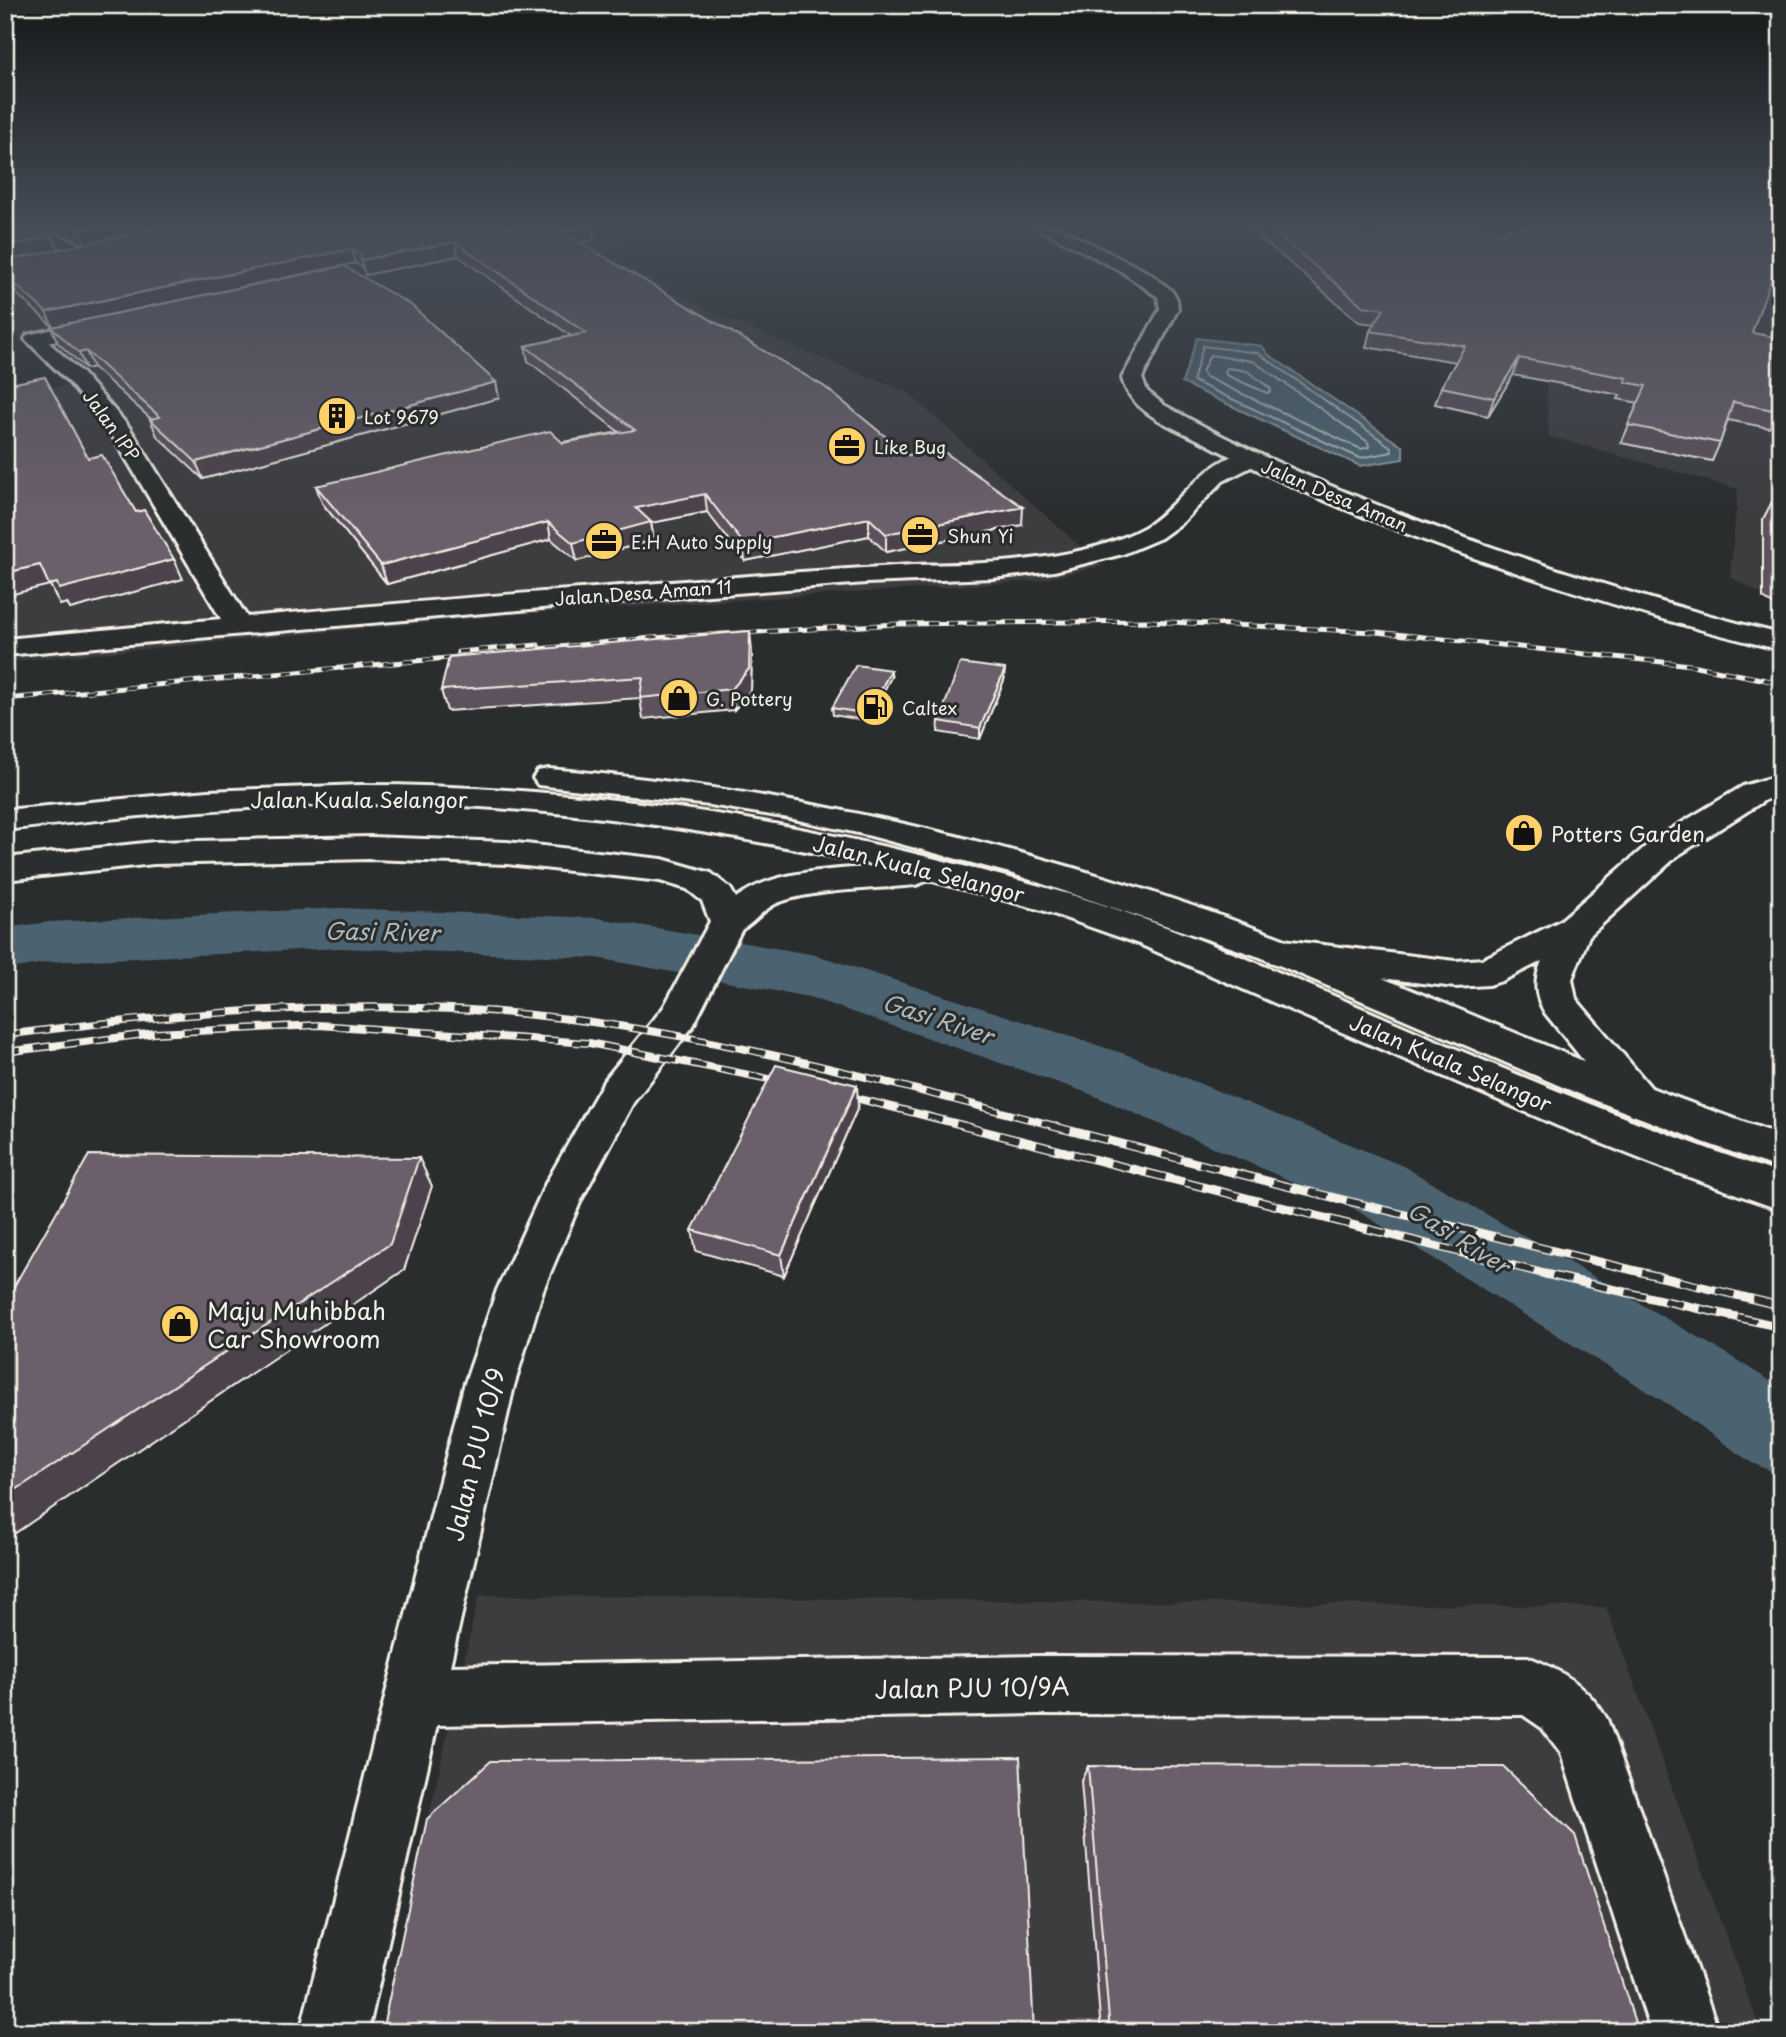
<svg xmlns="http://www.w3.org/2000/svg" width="1786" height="2037" font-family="'Playpen Sans',sans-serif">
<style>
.built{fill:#3e3c40}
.water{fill:#4c6370;stroke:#8f9ca0;stroke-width:2}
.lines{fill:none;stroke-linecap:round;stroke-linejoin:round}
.shore{stroke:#b1b8b8;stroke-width:2}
.river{fill:#4c6370;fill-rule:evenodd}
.minor-casing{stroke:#f4f1e8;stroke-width:6}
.tertiary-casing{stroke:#f4f1e8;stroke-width:6}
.trunk-casing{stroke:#f4f1e8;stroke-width:6}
.minor{fill:#2a2d2e;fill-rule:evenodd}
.tertiary{fill:#2a2d2e;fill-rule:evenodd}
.trunk{fill:#2a2d2e;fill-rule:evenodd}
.rail-far2-casing{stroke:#f4f1e8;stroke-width:5}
.rail-far1-casing{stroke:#f4f1e8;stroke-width:8}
.rail-casing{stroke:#f4f1e8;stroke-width:9}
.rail-far2{stroke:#2a2d2e;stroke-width:3.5;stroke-dasharray:10;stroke-linecap:butt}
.rail-far1{stroke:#2a2d2e;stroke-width:5;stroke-dasharray:15;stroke-linecap:butt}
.rail{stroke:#2a2d2e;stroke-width:6;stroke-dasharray:19;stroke-linecap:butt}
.wall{fill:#5c515c;stroke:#f4f1e8;stroke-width:2}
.shaded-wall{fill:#4b424b;stroke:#f4f1e8;stroke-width:2}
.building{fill:#6b5e6b;stroke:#f4f1e8;stroke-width:2}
.labels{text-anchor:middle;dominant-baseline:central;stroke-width:6;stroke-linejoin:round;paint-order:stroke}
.far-poi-label{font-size:18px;fill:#f4f1e8;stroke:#2a2d2e;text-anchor:start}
.far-street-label{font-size:18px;fill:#f4f1e8;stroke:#2a2d2e}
.street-label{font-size:21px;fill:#f4f1e8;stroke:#2a2d2e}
.poi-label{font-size:21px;fill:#f4f1e8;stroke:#2a2d2e;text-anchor:start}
.water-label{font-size:23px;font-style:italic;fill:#b1b8b8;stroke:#2a2d2e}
.near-poi-label{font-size:24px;fill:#f4f1e8;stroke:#2a2d2e;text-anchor:start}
.near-street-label{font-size:24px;fill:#f4f1e8;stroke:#2a2d2e}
</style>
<rect width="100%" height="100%" fill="#2a2d2e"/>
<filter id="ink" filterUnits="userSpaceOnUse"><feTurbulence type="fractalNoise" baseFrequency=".0143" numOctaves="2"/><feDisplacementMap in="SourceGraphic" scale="14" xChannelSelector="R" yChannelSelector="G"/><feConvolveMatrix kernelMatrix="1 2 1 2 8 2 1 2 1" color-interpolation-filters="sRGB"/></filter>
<g filter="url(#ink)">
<g class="built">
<polygon points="313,228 640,228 640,232 606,253 721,317 908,393 1102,566 1036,581 518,614 5,662 5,395 65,385 5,323 5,300"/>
<polygon points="1460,228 1781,228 1781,604 1730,577 1738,489 1549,436 1545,359 1373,325"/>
<polygon points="479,1595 1606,1607 1761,2032 380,2032"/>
</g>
<polygon class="water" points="1197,338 1262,346 1268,354 1403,447 1403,459 1360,466 1182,383"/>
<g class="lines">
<g class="shore">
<polygon points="1203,346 1258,353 1391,447 1392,452 1360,458 1193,381"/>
<polygon points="1210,355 1253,361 1368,442 1369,447 1361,449 1204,376 1202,372"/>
<polygon points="1228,368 1247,371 1270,388 1271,392 1267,393 1226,375 1225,370"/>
</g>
<polygon class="river" points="340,908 597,918 816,955 1134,1057 1403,1166 1727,1354 1781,1388 1781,1475 1752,1463 1671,1406 1353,1208 1088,1093 809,997 597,958 340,948 49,962 5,970 5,928 49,922"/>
<defs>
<g id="minor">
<polygon points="17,228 39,228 92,250 94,253 92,256 80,256"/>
<path d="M105,318l6,2 3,4 -3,4 -63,14 34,31 47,54 118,190c185,-17 369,-31 554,-45 37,-2 74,-5 111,-7 43,-1 85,-1 127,-7 36,-5 74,-13 106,-31 33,-19 71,-83 112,-73l3,5 -3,5 -34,17 -40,41 -22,16 -38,16 -69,17 -62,7 -126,5 -313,24 -548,48v-16l216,-20 -109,-184 -44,-54 -43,-42 2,-4z"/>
<path d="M727,911l13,3 5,9 -52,103 -60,77 -52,97 -38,90 -29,96 -64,280 588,-10 490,1c35,14 59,29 79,62l112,313h-68l-90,-279 -19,-25 -19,-13 -485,-1 -601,11 -69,307h-68l164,-646 33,-96 49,-107 58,-102 60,-74 50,-93z"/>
</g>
<g id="tertiary">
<path d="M1038,228h21l90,45 22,17 6,9 1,10 -36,69 5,13 17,14c114,64 237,112 362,154 84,28 168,54 255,75v16c-93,-22 -185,-50 -275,-81 -103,-35 -204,-74 -299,-125 -30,-16 -76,-29 -85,-66l38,-69 -2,-12 -37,-26z"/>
<path d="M1781,775v20l-16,5 -88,56 -88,80 -17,43 4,20 77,91 6,11 -6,11 -14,5 -14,-5 -80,-99c-11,-19 -11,-33 -3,-52l-40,20 -13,4 -34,2 -172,-21 -13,-4 -5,-9 5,-9 13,-4 172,21 28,-2 77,-38 93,-81 90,-54z"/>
</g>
<g id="trunk">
<path d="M549,769c253,21 500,80 737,171 166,63 326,139 495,195v34l-78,-27 -124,-48 -319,-137 -250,-84 -143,-38 -78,-17 -80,-13 -171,-20 -5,-7 5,-7z"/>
<path d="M361,785c195,0 386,27 575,74 65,17 131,32 194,55 103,36 203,82 303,125 114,49 230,96 348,135v36l-120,-43 -103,-41 -419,-182 -97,-34 -113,-30 -13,5c-38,4 -102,4 -136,17 -26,9 -32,39 -66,30l-12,-31 -15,-12 -27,-8 -153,-17 -137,-5 -216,5 -149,16v-22l149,-16 216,-5 137,5 155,17 49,14 19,15 6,10c39,-29 94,-27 141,-32 -131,-29 -263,-51 -397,-59 -158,-9 -318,5 -475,23v-20l203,-19z"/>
</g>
</defs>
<use href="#minor" class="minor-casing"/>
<use href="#tertiary" class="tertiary-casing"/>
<use href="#trunk" class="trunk-casing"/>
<use href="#minor" class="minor"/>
<use href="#tertiary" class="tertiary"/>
<use href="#trunk" class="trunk"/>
<defs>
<g id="rail-far2">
<polyline points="528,650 652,638 898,624 1148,621 1376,632 1691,665 1781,683"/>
<polyline points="458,652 538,645"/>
<polyline points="5,699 469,656"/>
</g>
<g id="rail-far1">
<path d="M5,1035c155,-20 309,-34 465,-25 200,11 396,67 589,117"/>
<polyline points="5,1052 155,1033 318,1025 589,1043 789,1083"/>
<polyline points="840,1094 970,1127"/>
</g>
<g id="rail">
<polyline points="963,1126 1545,1274 1781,1327"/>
<polyline points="1052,1126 1290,1187 1781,1306"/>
</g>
</defs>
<use href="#rail-far2" class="rail-far2-casing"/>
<use href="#rail-far1" class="rail-far1-casing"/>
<use href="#rail" class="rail-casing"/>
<use href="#rail-far2" class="rail-far2"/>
<use href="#rail-far1" class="rail-far1"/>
<use href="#rail" class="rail"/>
</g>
<g class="wall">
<polygon points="5,228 59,250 85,244 46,228 592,228 594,240 580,243 908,455 1022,525 886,552 869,536 745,561 707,512 651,523 654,540 577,561 551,539 387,584 322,503 316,486 619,432 528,361 525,346 571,336 458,256 365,275 363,268 355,263 130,311 499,398 203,479 157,436 150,419 151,419 93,367 86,369 58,343 51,327 53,327 15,292 5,295"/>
<polygon points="1249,228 1490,228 1501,235 1752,333 1778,411 1769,428 1728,420 1720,443 1712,461 1621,443 1639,403 1618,399 1620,395 1513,375 1488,416 1435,404 1441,387 1456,362 1366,347 1370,331 1375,324 1359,322"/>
<polygon points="1773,500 1781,502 1781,609 1763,598 1763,519"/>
<polygon points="752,652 751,690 734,710 643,719 640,698 447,711 441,690"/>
<polygon points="891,677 868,721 833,715 832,708"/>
<polygon points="1004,680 980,739 938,732 939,721"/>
<polygon points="858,1107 784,1276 696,1251 692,1230"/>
<polygon points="1088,1766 1638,2032 1101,2032 1081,1781"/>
</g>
<g class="shaded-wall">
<polygon points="91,228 156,228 85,244 80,231"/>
<polygon points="582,228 592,228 594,240 564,246 562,232"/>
<polygon points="53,236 59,250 5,262 5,247"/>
<polygon points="455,242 458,256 365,275 361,260"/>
<polygon points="352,249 355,263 53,327 46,312"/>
<polygon points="5,278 8,278 15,292 5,295"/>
<polygon points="86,351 93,367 86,369 79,353"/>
<polygon points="1519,358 1513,375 1488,416 1494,398"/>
<polygon points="496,382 499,398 203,479 196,462"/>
<polygon points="705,494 707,512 651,523 654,540 577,561 573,543 636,508"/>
<polygon points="1023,507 1022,525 886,552 886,534"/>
<polygon points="869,518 869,536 745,561 743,543"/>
<polygon points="548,522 551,539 387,584 381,565"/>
<polygon points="174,559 183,579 70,609 67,603 60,605 50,585 5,596 5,573 40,565"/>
<polygon points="750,631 752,652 751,690 734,710 732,689"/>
<polygon points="1005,669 1004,680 980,739 980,728"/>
<polygon points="891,670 891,677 868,721 868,714"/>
<polygon points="857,1085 858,1107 784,1276 781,1255"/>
<polygon points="419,1158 432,1186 404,1270 5,1540 5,1497"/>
</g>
<g class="building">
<polygon points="5,228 35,228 53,236 5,247"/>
<polygon points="73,228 91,228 80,231"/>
<polygon points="158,228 582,228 562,232 825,387 908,455 940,449 1023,507 886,534 869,518 743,543 705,494 636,508 651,522 573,543 548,522 381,565 316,486 550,431 563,443 635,430 525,346 586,333 455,242 361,260 361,255 352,249 46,312 8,278 5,278 5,261"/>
<polygon points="1269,228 1490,228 1501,235 1507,228 1513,229 1514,228 1781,228 1781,249 1752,333 1781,338 1781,401 1778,411 1733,402 1720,443 1628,425 1646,386 1625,382 1627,378 1519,358 1494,398 1441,387 1465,346 1370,331 1384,309 1363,306"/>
<polygon points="344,266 411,305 496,382 196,462 150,419 160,417 86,351 79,353 51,327"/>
<polygon points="45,377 88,458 102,455 136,512 144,510 174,559 59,589 57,583 49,585 40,565 5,573 5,385"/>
<polygon points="1773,500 1781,502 1781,583 1774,579"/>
<polygon points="750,631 749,669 732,689 640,698 643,677 441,690 449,657"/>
<polygon points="960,663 1005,669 980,728 939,721"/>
<polygon points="856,665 891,670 868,714 832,708"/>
<polygon points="776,1065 857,1085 781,1255 692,1230"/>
<polygon points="89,1155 419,1158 390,1244 5,1497 5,1302"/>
<polygon points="1020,1757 1034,2032 382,2032 427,1819 491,1761"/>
<polygon points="1088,1766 1504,1767 1575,1835 1638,2032 1110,2032"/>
</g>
</g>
<linearGradient id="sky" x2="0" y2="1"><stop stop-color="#171919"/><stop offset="0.44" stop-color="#444c57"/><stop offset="1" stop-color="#444c57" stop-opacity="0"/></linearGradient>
<rect width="1786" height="513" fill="url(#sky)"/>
<defs>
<symbol id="building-disc" viewBox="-11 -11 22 22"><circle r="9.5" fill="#ffd166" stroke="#2a2d2e"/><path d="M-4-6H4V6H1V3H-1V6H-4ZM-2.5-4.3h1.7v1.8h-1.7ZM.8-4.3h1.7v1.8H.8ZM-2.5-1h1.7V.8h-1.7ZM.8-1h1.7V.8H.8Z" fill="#111"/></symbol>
<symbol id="office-disc" viewBox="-11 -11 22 22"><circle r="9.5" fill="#ffd166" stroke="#2a2d2e"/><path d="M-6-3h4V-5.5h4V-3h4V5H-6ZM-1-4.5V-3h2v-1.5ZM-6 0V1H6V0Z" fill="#111"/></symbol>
<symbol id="shop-disc" viewBox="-11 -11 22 22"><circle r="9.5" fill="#ffd166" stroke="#2a2d2e"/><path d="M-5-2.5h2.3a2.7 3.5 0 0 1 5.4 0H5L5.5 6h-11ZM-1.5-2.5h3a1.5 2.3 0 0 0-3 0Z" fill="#111"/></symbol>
<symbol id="fuel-disc" viewBox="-11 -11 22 22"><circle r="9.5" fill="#ffd166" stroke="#2a2d2e"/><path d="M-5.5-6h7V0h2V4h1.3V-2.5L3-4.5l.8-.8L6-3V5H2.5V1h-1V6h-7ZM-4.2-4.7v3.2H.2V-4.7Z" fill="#111"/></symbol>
</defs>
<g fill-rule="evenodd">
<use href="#building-disc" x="315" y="394" width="44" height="44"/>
<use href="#office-disc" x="825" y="424" width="44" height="44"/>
<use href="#office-disc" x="898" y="513" width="44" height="44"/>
<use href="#office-disc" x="582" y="519" width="44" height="44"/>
<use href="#shop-disc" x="657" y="676" width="44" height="44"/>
<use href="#fuel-disc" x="853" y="685" width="44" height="44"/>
<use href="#shop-disc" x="1502" y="811" width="44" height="44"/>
<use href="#shop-disc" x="158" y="1302" width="44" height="44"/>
</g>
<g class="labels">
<g class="far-poi-label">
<text x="364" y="416">Lot 9679</text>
<text x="874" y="446">Like Bug</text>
<text x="947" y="535">Shun Yi</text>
<text x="631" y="541">E.H Auto Supply</text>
<text x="706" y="698">G. Pottery</text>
<text x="902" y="707">Caltex</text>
</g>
<g class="far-street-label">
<text transform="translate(112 425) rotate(54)">Jalan IPP</text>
<text transform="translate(1335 495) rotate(23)">Jalan Desa Aman</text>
<text transform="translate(643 592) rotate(-4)">Jalan Desa Aman 11</text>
</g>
<g class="street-label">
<text x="359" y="799">Jalan Kuala Selangor</text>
<text transform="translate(919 868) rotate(14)">Jalan Kuala Selangor</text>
<text transform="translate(1451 1062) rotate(23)">Jalan Kuala Selangor</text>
</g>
<g class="poi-label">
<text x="1551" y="833">Potters Garden</text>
</g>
<g class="water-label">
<text transform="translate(382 931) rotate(1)">Gasi River</text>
<text transform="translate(938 1018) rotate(18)">Gasi River</text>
<text transform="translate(1459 1237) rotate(32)">Gasi River</text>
</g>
<g class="near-poi-label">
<text x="207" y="1310">Maju Muhibbah<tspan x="207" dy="28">Car Showroom</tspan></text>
</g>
<g class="near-street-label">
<text transform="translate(474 1454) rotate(-76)">Jalan PJU 10/9</text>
<text transform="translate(972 1687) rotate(-1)">Jalan PJU 10/9A</text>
</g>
</g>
<rect width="1786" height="2037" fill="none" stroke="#2a2d2e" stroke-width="28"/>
<rect x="14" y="14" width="1758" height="2009" fill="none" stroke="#f4f1e8" stroke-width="2.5" filter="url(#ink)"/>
</svg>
